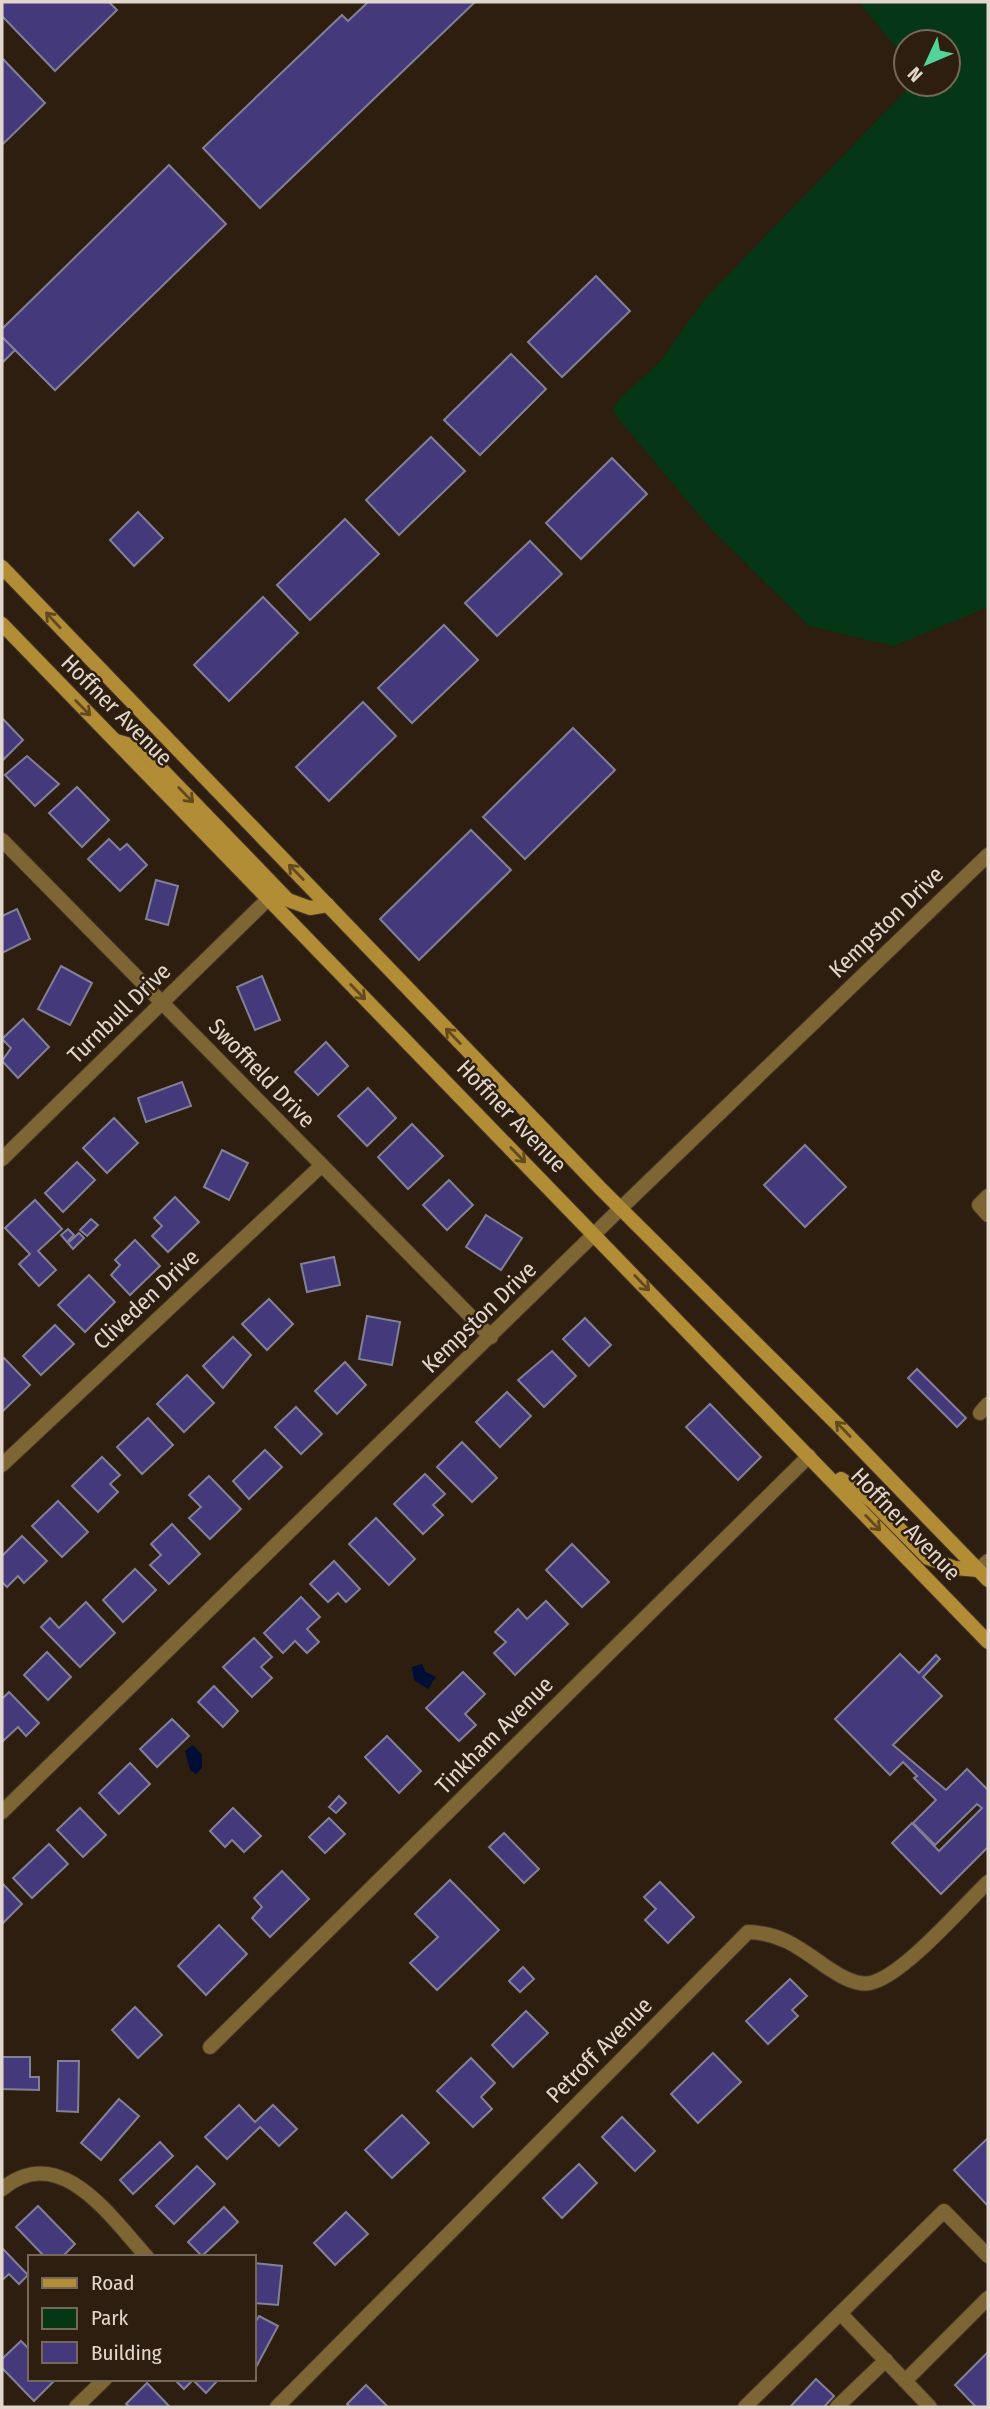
<svg xmlns="http://www.w3.org/2000/svg" width="990" height="2409" font-family="'Fira Sans Condensed',sans-serif">
<style>
.green{fill:#053616}
.water{fill:#000e36}
.building{fill:#443a7b;stroke:#818097;stroke-width:2}
.lines{fill:none;stroke-linecap:round;stroke-linejoin:round}
.street-casing{stroke:#46382a;stroke-width:16}
.secondary-casing{stroke:#46382a;stroke-width:16}
.street{stroke:#7e6634;stroke-width:14}
.secondary{stroke:#b38d35;stroke-width:14}
.oneway{stroke:#634a1e}
.labels{text-anchor:middle;dominant-baseline:central;stroke-width:5;stroke-linejoin:round;paint-order:stroke}
.street-label{font-size:23px;fill:#e1d7cd;stroke:#2d1e0f}
</style>
<rect width="100%" height="100%" fill="#2d1e0f"/>
<polygon class="green" points="859,2 988,2 988,607 894,646 809,626 710,528 612,411 619,399 659,363 704,300 912,84 948,84 948,42 906,42 906,60"/>
<g class="water">
<polygon points="422,1664 426,1672 436,1677 428,1689 414,1680 412,1667"/>
<polygon points="193,1745 202,1755 202,1768 196,1774 190,1770 185,1751"/>
</g>
<g class="building">
<polygon points="2,2 109,2 117,10 55,71 2,16"/>
<polygon points="368,2 475,2 260,208 203,148 342,15 348,21"/>
<polygon points="2,58 45,103 2,145"/>
<polygon points="169,165 226,224 55,390 2,337 2,329"/>
<polygon points="596,276 630,311 562,377 528,342"/>
<polygon points="2,337 15,350 2,363"/>
<polygon points="511,354 546,389 480,455 444,420"/>
<polygon points="431,437 465,471 399,535 366,500"/>
<polygon points="612,458 647,494 581,559 546,523"/>
<polygon points="138,512 163,538 134,566 110,540"/>
<polygon points="345,519 379,554 310,620 277,585"/>
<polygon points="530,541 562,574 497,636 465,603"/>
<polygon points="263,597 298,633 229,701 194,665"/>
<polygon points="444,625 478,660 412,723 378,688"/>
<polygon points="363,702 396,736 329,801 296,767"/>
<polygon points="2,718 23,740 2,761"/>
<polygon points="573,728 615,770 525,859 483,817"/>
<polygon points="27,756 59,784 35,806 5,775"/>
<polygon points="77,787 109,820 82,847 49,813"/>
<polygon points="471,830 511,870 419,960 380,919"/>
<polygon points="109,839 120,850 127,844 147,865 120,891 88,859"/>
<polygon points="156,880 178,886 168,925 146,919"/>
<polygon points="17,909 30,939 2,953 2,916"/>
<polygon points="61,966 92,983 70,1025 38,1009"/>
<polygon points="262,976 280,1020 255,1030 237,987"/>
<polygon points="23,1019 49,1047 18,1078 2,1061 11,1048 2,1039"/>
<polygon points="326,1042 348,1066 318,1095 295,1072"/>
<polygon points="182,1082 191,1106 146,1122 138,1098"/>
<polygon points="368,1088 396,1118 367,1146 338,1116"/>
<polygon points="114,1118 138,1143 107,1173 83,1148"/>
<polygon points="412,1124 443,1156 408,1189 378,1157"/>
<polygon points="805,1145 846,1187 805,1227 764,1185"/>
<polygon points="222,1150 248,1163 229,1200 204,1187"/>
<polygon points="77,1162 95,1180 63,1212 45,1193"/>
<polygon points="449,1180 473,1205 447,1230 423,1205"/>
<polygon points="175,1197 199,1222 168,1252 152,1236 162,1226 154,1218"/>
<polygon points="35,1200 62,1229 38,1251 56,1270 39,1286 19,1264 30,1254 5,1228"/>
<polygon points="486,1215 522,1238 501,1270 466,1247"/>
<polygon points="91,1219 98,1225 87,1236 80,1230"/>
<polygon points="68,1229 74,1235 67,1242 61,1235"/>
<polygon points="79,1233 84,1238 73,1249 68,1243"/>
<polygon points="135,1240 160,1266 130,1295 111,1275 120,1265 115,1260"/>
<polygon points="334,1257 340,1285 307,1292 301,1264"/>
<polygon points="89,1275 115,1302 85,1332 58,1305"/>
<polygon points="269,1299 293,1324 267,1350 242,1324"/>
<polygon points="367,1316 400,1322 392,1365 359,1359"/>
<polygon points="585,1318 611,1345 589,1366 563,1339"/>
<polygon points="55,1325 74,1344 41,1375 23,1356"/>
<polygon points="233,1337 251,1355 223,1388 203,1366"/>
<polygon points="552,1351 576,1376 544,1407 518,1380"/>
<polygon points="4,1358 30,1385 2,1412 2,1360"/>
<polygon points="345,1362 366,1385 337,1414 315,1391"/>
<polygon points="917,1369 966,1418 957,1427 908,1378"/>
<polygon points="187,1375 214,1403 184,1432 157,1404"/>
<polygon points="507,1392 531,1416 500,1447 476,1422"/>
<polygon points="710,1404 761,1457 738,1480 686,1427"/>
<polygon points="296,1407 322,1434 301,1454 275,1427"/>
<polygon points="148,1418 173,1445 142,1474 117,1447"/>
<polygon points="462,1442 497,1478 472,1502 437,1467"/>
<polygon points="265,1450 282,1467 249,1499 233,1481"/>
<polygon points="102,1457 120,1475 110,1484 118,1492 98,1512 72,1486"/>
<polygon points="425,1474 445,1494 433,1505 443,1515 423,1534 394,1504"/>
<polygon points="209,1476 241,1509 210,1539 189,1518 201,1507 189,1495"/>
<polygon points="58,1501 88,1532 62,1557 32,1526"/>
<polygon points="376,1518 415,1559 389,1585 349,1544"/>
<polygon points="172,1524 200,1554 169,1584 150,1565 161,1555 151,1544"/>
<polygon points="22,1536 47,1561 24,1583 18,1576 7,1587 2,1582 2,1556"/>
<polygon points="572,1544 609,1582 582,1607 546,1570"/>
<polygon points="334,1561 360,1589 346,1602 338,1593 328,1602 310,1584"/>
<polygon points="135,1569 156,1590 123,1622 103,1600"/>
<polygon points="301,1597 320,1617 307,1629 319,1642 307,1653 295,1641 283,1653 264,1633"/>
<polygon points="546,1601 568,1624 515,1675 494,1653 506,1642 495,1632 518,1609 527,1619"/>
<polygon points="86,1602 115,1633 80,1667 41,1627 50,1618 59,1628"/>
<polygon points="254,1638 272,1657 261,1667 272,1678 252,1697 223,1667"/>
<polygon points="47,1652 71,1677 48,1700 24,1675"/>
<polygon points="900,1654 919,1673 936,1655 940,1659 923,1677 942,1696 893,1745 946,1790 967,1769 988,1790 988,1847 941,1894 892,1843 912,1823 939,1851 982,1808 977,1804 935,1845 913,1823 936,1800 914,1778 917,1776 903,1762 890,1775 835,1719"/>
<polygon points="463,1672 485,1694 465,1714 476,1725 459,1741 426,1708"/>
<polygon points="214,1686 238,1711 223,1727 198,1702"/>
<polygon points="9,1692 39,1723 26,1736 18,1727 2,1742 2,1699"/>
<polygon points="172,1719 189,1736 157,1767 140,1749"/>
<polygon points="387,1736 421,1771 399,1793 365,1757"/>
<polygon points="130,1763 150,1784 119,1814 99,1793"/>
<polygon points="339,1796 346,1803 336,1813 329,1807"/>
<polygon points="80,1808 106,1835 83,1857 57,1830"/>
<polygon points="233,1808 261,1836 244,1852 232,1840 225,1847 210,1831"/>
<polygon points="329,1818 345,1834 325,1853 309,1837"/>
<polygon points="504,1833 539,1869 524,1883 489,1847"/>
<polygon points="49,1844 68,1864 32,1898 13,1878"/>
<polygon points="282,1871 309,1899 270,1937 252,1918 262,1907 254,1898"/>
<polygon points="450,1880 499,1930 437,1990 410,1963 438,1937 415,1914"/>
<polygon points="660,1882 694,1917 668,1943 645,1920 656,1909 644,1897"/>
<polygon points="2,1883 22,1904 2,1924"/>
<polygon points="219,1925 247,1954 206,1995 178,1966"/>
<polygon points="523,1967 534,1979 520,1992 509,1981"/>
<polygon points="790,1979 807,1996 792,2010 798,2016 768,2044 746,2021"/>
<polygon points="135,2007 162,2035 138,2058 112,2030"/>
<polygon points="526,2011 548,2033 513,2067 492,2045"/>
<polygon points="713,2053 741,2082 698,2123 671,2094"/>
<polygon points="2,2057 30,2057 30,2077 39,2077 39,2090 2,2089"/>
<polygon points="471,2058 495,2083 481,2097 492,2109 473,2127 437,2091"/>
<polygon points="58,2061 79,2061 78,2112 57,2111"/>
<polygon points="119,2099 139,2116 101,2160 81,2143"/>
<polygon points="239,2105 255,2122 273,2105 297,2129 279,2146 260,2127 227,2159 205,2137"/>
<polygon points="402,2115 429,2143 392,2178 365,2150"/>
<polygon points="622,2117 655,2151 635,2171 602,2137"/>
<polygon points="988,2138 988,2206 954,2170"/>
<polygon points="160,2142 173,2156 133,2194 120,2180"/>
<polygon points="579,2164 597,2183 562,2218 543,2198"/>
<polygon points="197,2166 215,2184 174,2224 156,2206"/>
<polygon points="38,2206 75,2244 62,2257 45,2257 16,2227"/>
<polygon points="224,2207 238,2222 202,2256 188,2242"/>
<polygon points="346,2212 368,2234 335,2265 314,2243"/>
<polygon points="2,2248 28,2275 19,2284 9,2274 2,2280"/>
<polygon points="254,2263 282,2266 278,2305 254,2303"/>
<polygon points="259,2316 278,2326 254,2371 254,2325"/>
<polygon points="21,2341 30,2350 30,2379 56,2379 34,2401 2,2368 2,2359"/>
<polygon points="988,2352 988,2407 976,2407 955,2385"/>
<polygon points="174,2379 217,2379 218,2380 206,2393 193,2380 184,2389"/>
<polygon points="816,2379 834,2396 824,2407 790,2407"/>
<polygon points="147,2383 170,2407 130,2407 126,2404"/>
<polygon points="366,2385 388,2407 350,2407 347,2404"/>
</g>
<g class="lines">
<defs>
<g id="street">
<polyline points="2,840 491,1337"/>
<polyline points="2,1159 268,899"/>
<polyline points="988,1196 979,1205 988,1215"/>
<polyline points="980,1413 988,1404"/>
<polyline points="2,1465 321,1166"/>
<polyline points="978,1570 988,1561"/>
<polyline points="2,1812 621,1208 988,855"/>
<polyline points="210,2047 809,1456"/>
<path d="M2,2189c58,-48 108,27 145,68"/>
<polyline points="841,2314 930,2407"/>
<polyline points="905,2381 988,2298"/>
<polyline points="76,2407 105,2379"/>
<path d="M277,2407l471,-475c33,1 52,16 77,34 12,8 30,20 45,17 32,-6 93,-77 118,-101"/>
<polyline points="745,2407 944,2211 988,2256"/>
<polyline points="837,2407 886,2360"/>
</g>
<g id="secondary">
<polyline points="2,567 601,1189 838,1425 988,1580"/>
<polyline points="2,624 988,1642"/>
<polyline points="116,741 141,748 288,900 310,908 328,905"/>
<polyline points="841,1479 872,1501 928,1558 955,1568 978,1570"/>
</g>
</defs>
<use href="#street" class="street-casing"/>
<use href="#secondary" class="secondary-casing"/>
<use href="#street" class="street"/>
<use href="#secondary" class="secondary"/>
</g>
<defs><path id="oneway-shaft" d="M-6 0H5M1.5-3L5.5 0L1.5 3" fill="none" stroke-width="1.6" stroke-linecap="round" stroke-linejoin="round" transform="scale(1.75)"/></defs>
<g class="oneway">
<use href="#oneway-shaft" transform="translate(53 620) rotate(-133)"/>
<use href="#oneway-shaft" transform="translate(83 708) rotate(45)"/>
<use href="#oneway-shaft" transform="translate(186 795) rotate(46)"/>
<use href="#oneway-shaft" transform="translate(296 872) rotate(-134)"/>
<use href="#oneway-shaft" transform="translate(358 992) rotate(46)"/>
<use href="#oneway-shaft" transform="translate(453 1036) rotate(-134)"/>
<use href="#oneway-shaft" transform="translate(518 1155) rotate(46)"/>
<use href="#oneway-shaft" transform="translate(642 1283) rotate(46)"/>
<use href="#oneway-shaft" transform="translate(843 1429) rotate(-134)"/>
<use href="#oneway-shaft" transform="translate(873 1523) rotate(46)"/>
</g>
<g class="labels">
<g class="street-label">
<text transform="translate(117 710) rotate(45)">Hoffner Avenue</text>
<text transform="translate(886 922) rotate(-44)">Kempston Drive</text>
<text transform="translate(119 1013) rotate(-44)">Turnbull Drive</text>
<text transform="translate(262 1073) rotate(46)">Swoffield Drive</text>
<text transform="translate(512 1116) rotate(46)">Hoffner Avenue</text>
<text transform="translate(146 1299) rotate(-43)">Cliveden Drive</text>
<text transform="translate(479 1317) rotate(-44)">Kempston Drive</text>
<text transform="translate(906 1524) rotate(46)">Hoffner Avenue</text>
<text transform="translate(494 1735) rotate(-45)">Tinkham Avenue</text>
<text transform="translate(599 2050) rotate(-45)">Petroff Avenue</text>
</g>
</g>
<rect width="990" height="2409" fill="none" stroke="#e1d7cd" stroke-width="7"/>
<rect x="28" y="2255" width="228" height="126" fill="#2d1e0f" stroke="#75685b" stroke-width="2"/>
<rect x="42" y="2278" width="35" height="10" fill="#b38d35" stroke="#75685b" stroke-width="2"/>
<text x="91" y="2290" font-size="21" fill="#e1d7cd">Road</text>
<rect x="42" y="2308" width="35" height="21" fill="#053616" stroke="#75685b" stroke-width="2"/>
<text x="91" y="2325" font-size="21" fill="#e1d7cd">Park</text>
<rect x="42" y="2342" width="35" height="21" fill="#443a7b" stroke="#75685b" stroke-width="2"/>
<text x="91" y="2360" font-size="21" fill="#e1d7cd">Building</text>
<g transform="translate(927 63) rotate(226)"><circle r="33" fill="#2d1e0f" stroke="#75685b" stroke-width="2"/>
<path d="M0-5L12 26L0 18L-12 26Z" fill="#52d397"/>
<text y="-10" font-size="19" font-weight="bold" text-anchor="middle" fill="#e1d7cd">N</text>
</g>
</svg>
